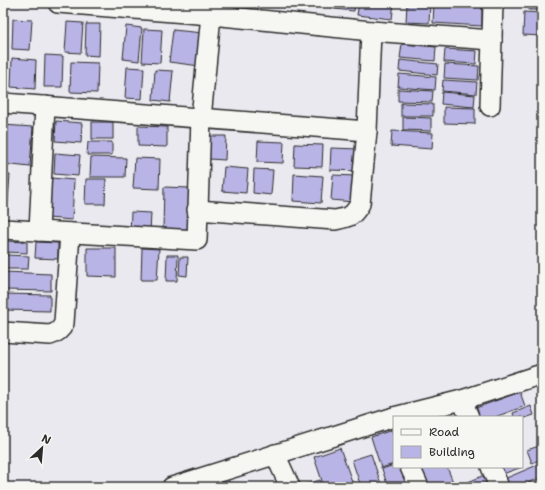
<svg xmlns="http://www.w3.org/2000/svg" width="545" height="490" font-family="'Shantell Sans',sans-serif">
<style>
.building{fill:#b9b4e6;stroke:#2b2b2b}
.lines{fill:none;stroke-linecap:round;stroke-linejoin:round}
.street-casing{stroke:#2b2b2b;stroke-width:22}
.street{stroke:#f6f6f2;stroke-width:19}
</style>
<rect width="100%" height="100%" fill="#eae9f0"/>
<filter id="ink" filterUnits="userSpaceOnUse"><feTurbulence type="fractalNoise" baseFrequency=".025" numOctaves="2"/><feDisplacementMap in="SourceGraphic" scale="8" xChannelSelector="R" yChannelSelector="G"/><feConvolveMatrix kernelMatrix="1 2 1 2 8 2 1 2 1" color-interpolation-filters="sRGB"/></filter>
<g filter="url(#ink)">
<g class="building">
<polygon points="274,3 310,3 309,8 274,4"/>
<polygon points="316,3 332,3 332,7 316,5"/>
<polygon points="335,3 355,3 354,11 334,9"/>
<polygon points="359,3 394,3 392,19 357,15"/>
<polygon points="407,3 430,3 429,23 406,22"/>
<polygon points="434,3 482,3 482,26 433,23"/>
<rect x="529" y="3" width="13" height="7"/>
<polygon points="524,12 542,13 542,36 523,35"/>
<polygon points="13,19 32,20 30,50 12,49"/>
<polygon points="67,22 83,23 81,53 65,52"/>
<polygon points="86,24 100,24 99,56 85,55"/>
<polygon points="126,26 142,28 139,61 123,59"/>
<polygon points="144,29 162,30 160,63 142,62"/>
<polygon points="173,30 203,33 200,66 169,62"/>
<polygon points="402,44 436,47 435,61 400,58"/>
<polygon points="445,49 477,51 476,64 444,62"/>
<polygon points="45,55 63,56 62,87 44,87"/>
<polygon points="12,58 36,60 35,89 11,87"/>
<polygon points="400,60 438,64 437,75 399,71"/>
<polygon points="71,62 98,63 97,93 70,92"/>
<polygon points="445,64 479,66 478,80 444,78"/>
<polygon points="127,67 144,68 142,99 125,98"/>
<polygon points="155,70 173,71 170,102 153,100"/>
<polygon points="399,74 436,77 435,90 398,87"/>
<polygon points="443,80 477,82 476,94 442,91"/>
<polygon points="398,89 433,91 432,102 398,101"/>
<polygon points="442,92 475,95 474,107 441,104"/>
<polygon points="401,103 433,104 433,116 401,116"/>
<polygon points="444,107 475,108 475,124 444,123"/>
<polygon points="403,117 431,118 431,131 403,130"/>
<polygon points="56,121 82,123 81,143 55,141"/>
<rect x="92" y="122" width="21" height="17"/>
<polygon points="3,125 33,127 30,167 3,164"/>
<polygon points="138,126 167,127 167,147 138,146"/>
<polygon points="392,131 433,133 432,149 391,146"/>
<polygon points="209,136 226,136 225,160 209,159"/>
<polygon points="258,141 284,142 283,163 257,162"/>
<polygon points="88,142 112,142 112,155 87,155"/>
<polygon points="295,144 323,145 322,167 294,166"/>
<polygon points="331,148 359,149 358,171 330,170"/>
<polygon points="55,153 80,155 78,176 54,174"/>
<polygon points="91,157 126,158 125,177 90,177"/>
<polygon points="135,158 160,159 159,189 133,188"/>
<polygon points="224,167 248,169 246,193 222,191"/>
<polygon points="254,169 273,170 271,195 253,193"/>
<polygon points="3,174 10,175 7,212 3,211"/>
<polygon points="294,174 323,176 321,203 293,201"/>
<polygon points="333,175 355,176 353,202 331,200"/>
<polygon points="51,178 74,180 72,220 48,218"/>
<polygon points="86,179 106,179 105,204 85,204"/>
<polygon points="164,187 189,188 188,230 163,229"/>
<polygon points="131,212 151,213 150,233 130,232"/>
<polygon points="6,241 27,242 27,253 6,252"/>
<polygon points="36,242 58,243 58,259 35,258"/>
<polygon points="87,248 116,248 116,277 87,276"/>
<polygon points="142,248 159,249 157,280 141,280"/>
<polygon points="6,255 29,256 28,269 6,269"/>
<polygon points="167,255 178,255 177,281 166,281"/>
<polygon points="180,257 188,257 187,276 179,275"/>
<polygon points="4,272 51,274 51,291 4,290"/>
<polygon points="3,294 50,295 50,311 3,310"/>
<polygon points="520,392 525,406 495,417 476,417 473,409"/>
<polygon points="531,406 534,415 522,419 522,417 514,417 513,413"/>
<polygon points="392,430 394,437 394,464 381,468 371,437"/>
<polygon points="542,445 542,459 532,463 527,450"/>
<polygon points="340,448 354,487 324,487 314,457"/>
<polygon points="371,454 382,487 361,487 352,460"/>
<polygon points="542,463 542,477 519,487 508,487 504,479"/>
<polygon points="394,465 394,467 403,467 409,483 397,487 388,487 382,469"/>
<polygon points="418,467 447,467 455,487 425,487"/>
<polygon points="497,467 522,467 500,475"/>
<polygon points="487,474 493,487 461,487 461,485"/>
<polygon points="228,479 231,487 203,487"/>
<polygon points="320,480 322,487 298,487"/>
</g>
<g class="lines">
<defs>
<g id="street">
<polyline points="58,3 211,15 371,31 492,40"/>
<polyline points="3,103 367,131 371,31"/>
<polyline points="490,106 493,3"/>
<path d="M197,210l138,10c15,-3 17,-3 25,-16l7,-73"/>
<polyline points="3,229 197,240 201,118 211,15"/>
<polyline points="39,231 45,106"/>
<path d="M3,332l47,3c7,-2 11,-5 14,-12l6,-90"/>
<polyline points="462,400 469,417"/>
<polyline points="394,417 462,400 542,374"/>
<polyline points="275,454 290,487"/>
<polyline points="410,467 419,487"/>
<polyline points="491,467 499,487"/>
<polyline points="172,487 394,417"/>
</g>
</defs>
<use href="#street" class="street-casing"/>
<use href="#street" class="street"/>
</g>
</g>
<rect width="545" height="490" fill="none" stroke="#f6f6f2" stroke-width="16"/>
<rect x="8" y="8" width="529" height="474" fill="none" stroke="#2b2b2b" stroke-width="1.5" filter="url(#ink)"/>
<rect x="393" y="416" width="130" height="52" fill="#f6f6f2" stroke="#a5a5a2"/>
<rect x="401" y="429" width="20" height="6" fill="#f6f6f2" stroke="#a5a5a2"/>
<text x="429" y="436" font-size="12" fill="#2b2b2b">Road</text>
<rect x="401" y="446" width="20" height="12" fill="#b9b4e6" stroke="#a5a5a2"/>
<text x="429" y="456" font-size="12" fill="#2b2b2b">Building</text>
<g transform="translate(42 448) rotate(26)" stroke="#f6f6f2" stroke-width="3" paint-order="stroke">
<path d="M0-3L7 15L0 10L-7 15Z" fill="#2b2b2b"/>
<text y="-6" font-size="11" font-weight="bold" text-anchor="middle" fill="#2b2b2b">N</text>
</g>
</svg>
